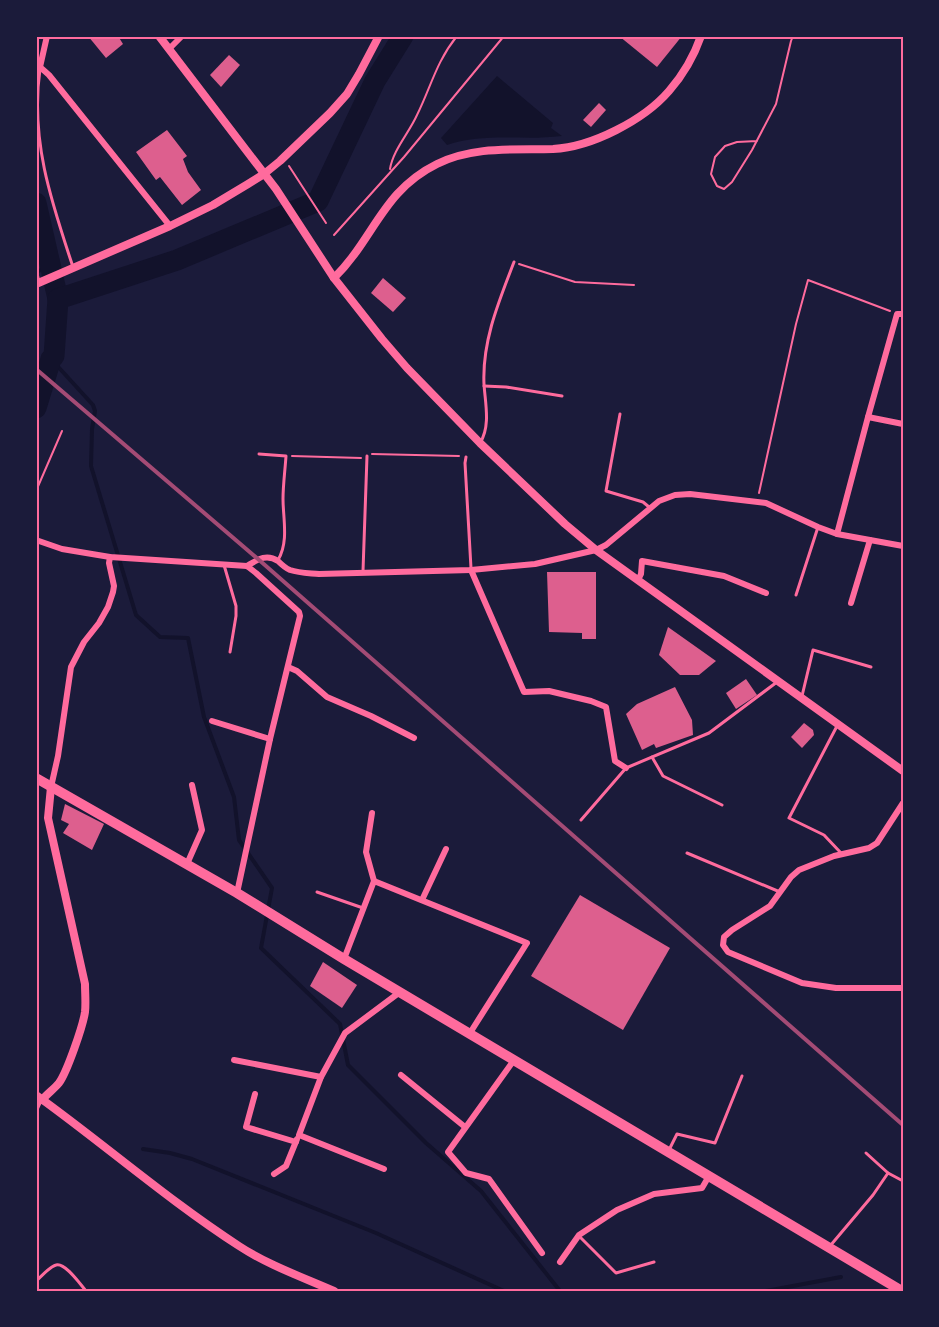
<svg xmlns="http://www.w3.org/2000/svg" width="939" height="1327" font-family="'Space Grotesk',sans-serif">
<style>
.water{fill:#12122b}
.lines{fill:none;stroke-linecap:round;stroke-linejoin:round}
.stream{stroke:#12122b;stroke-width:4}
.river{stroke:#12122b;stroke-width:21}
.building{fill:#dd5f8e}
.path{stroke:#ff6b9d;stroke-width:2}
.service{stroke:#ff6b9d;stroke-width:3}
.minor{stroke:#ff6b9d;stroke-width:6}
.tertiary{stroke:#ff6b9d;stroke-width:8}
.primary{stroke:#ff6b9d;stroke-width:10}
.rail{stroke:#a44b75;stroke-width:4}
.neatline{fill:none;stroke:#ff6b9d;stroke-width:2}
</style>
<rect width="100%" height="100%" fill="#1b1b3a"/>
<path class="water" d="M497,76l56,47 -2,5 11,8c-39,5 -76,-4 -115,9l-6,-7z"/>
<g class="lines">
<g class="stream">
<polyline points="36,272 51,266"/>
<polyline points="51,359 93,405 95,411 92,429 91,466 136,615 160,637 188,638 204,717 234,797 239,840 272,888 261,948 340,1024 348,1065 426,1143 481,1191 560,1291"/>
<polyline points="143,1149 170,1153 192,1159 376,1233 504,1291"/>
<polyline points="766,1291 841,1277"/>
</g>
<g class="river">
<polyline points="36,203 58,299"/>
<polyline points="36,408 51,359 54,356 58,299 177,260 318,201 375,81 403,36"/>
</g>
</g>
<g class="building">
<polygon points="88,36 118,36 123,44 106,58"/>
<polygon points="619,36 682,36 657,67"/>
<polygon points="229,55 240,65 221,87 210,75"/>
<polygon points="599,103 606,110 591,127 583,120"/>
<polygon points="167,130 187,156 183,159 188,172 201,190 182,205 160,177 156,180 136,152"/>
<polygon points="383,278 406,298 393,312 371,293"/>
<polygon points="547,572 596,572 596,639 582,639 582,633 549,632"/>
<polygon points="668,627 716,661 699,675 680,675 659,655"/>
<polygon points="746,679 757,695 736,709 726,693"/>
<polygon points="675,687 692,720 693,735 656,748 654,744 642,750 626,714 637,704"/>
<polygon points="804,723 813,730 814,735 802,748 791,737"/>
<polygon points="65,804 104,824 92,850 63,833 69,824 61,820"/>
<polygon points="580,895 670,948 623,1030 531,976"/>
<polygon points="323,962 357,985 342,1008 310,986"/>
</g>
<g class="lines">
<g class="path">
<polyline points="757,141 737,142 725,146 715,157 711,174 717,186 724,189 732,182 752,150 776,104 791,41 793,36"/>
<polyline points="289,166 326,223"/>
<path d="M390,169c3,-19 19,-36 27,-54 14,-28 19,-53 40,-79"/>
<polyline points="334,235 404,157 504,36"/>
<polyline points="519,264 575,282 634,285"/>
<polyline points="372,454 459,456"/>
<polyline points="292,456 361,458"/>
<polyline points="36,491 62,431"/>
<polyline points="759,493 796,324 808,280 890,311"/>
</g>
<g class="service">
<path d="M40,69c-10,70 11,132 33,198"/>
<polyline points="36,269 39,282"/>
<polyline points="484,386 506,387 562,396"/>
<polyline points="620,414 606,491 643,502 649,507"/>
<path d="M480,443c11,-17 5,-41 4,-59 -2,-43 15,-83 30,-122"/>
<path d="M259,454l27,2c-1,15 -3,29 -3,43 0,19 6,43 -5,61"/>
<polyline points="466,457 465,463 471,568"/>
<polyline points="224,565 236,606 236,616 230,652"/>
<polyline points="363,571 367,456"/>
<polyline points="796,595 818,527"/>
<polyline points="802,696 813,650 871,667"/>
<polyline points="837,726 789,818 824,835 841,853"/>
<polyline points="652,757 663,776 722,805"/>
<polyline points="581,820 626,768 709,733 777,682"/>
<polyline points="687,853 780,892"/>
<polyline points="317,892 363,908"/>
<polyline points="36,1112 41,1101"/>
<polyline points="669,1150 677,1134 715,1143 742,1076"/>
<polyline points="866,1153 888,1173"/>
<polyline points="580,1237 616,1273 654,1262"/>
<polyline points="830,1246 873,1195 888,1173 903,1181"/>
<path d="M36,1281c5,-4 13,-14 20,-16 9,-3 24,19 30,26"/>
</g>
<g class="minor">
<polyline points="47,36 40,67 49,75 170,226"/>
<polyline points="169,49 182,36"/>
<polyline points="868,417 903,424"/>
<polyline points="837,534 868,417 897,314 903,314"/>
<polyline points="36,540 62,549 110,557 247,566 256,573 299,612 300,616 270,739 237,893"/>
<path d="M247,566c10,-6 19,-13 31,-5 4,4 7,7 12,9 9,3 19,3 29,4l152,-4 64,-6 61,-14 10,-5 53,-44 16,-6 15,-1 76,9 52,24 19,7 66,12"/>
<polyline points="471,570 524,692 549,691 591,701 606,707 615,761 626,768"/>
<polyline points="638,580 641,574 642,561 724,576 766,593"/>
<polyline points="851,603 870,540"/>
<polyline points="288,667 297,671 327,697 371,716 414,738"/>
<polyline points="212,721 270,739"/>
<polyline points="51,787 58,756 71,667 84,642 99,623 108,607 113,592 114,586 109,563 110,557"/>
<polyline points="903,803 877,843 869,848 834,856 799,870 791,877 770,906 732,930 724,937 723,945 728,952 802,983 836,988 903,988"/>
<polyline points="372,813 366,852 374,881"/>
<polyline points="187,864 202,830 192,785"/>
<polyline points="422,900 446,849"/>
<polyline points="344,959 374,881 527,943 470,1033"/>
<polyline points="234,1060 321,1077"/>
<polyline points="514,1060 448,1152 466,1173 489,1179 542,1253"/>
<polyline points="401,1075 465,1127"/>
<polyline points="255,1094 246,1127 296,1142"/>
<polyline points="384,1169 299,1135 321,1077 345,1033 400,992"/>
<polyline points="274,1174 286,1166 297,1139"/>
<polyline points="560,1262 579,1235 617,1210 654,1194 702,1188 709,1176"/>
</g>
<g class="tertiary">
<polyline points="159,36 256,163 276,189 334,278 382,339 407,368 480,443 565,524 596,550 903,771"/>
<path d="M334,278c40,-39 48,-87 103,-114 36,-18 77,-14 116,-15 39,-2 91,-29 116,-58 14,-16 25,-35 32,-55"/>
<polyline points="36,284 170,226 213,205 248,184 264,174 280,161 330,113 347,94 359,74 379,36"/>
<path d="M36,1095c68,49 132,105 203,151 29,19 63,31 95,45"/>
<path d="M42,1100c5,-6 12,-11 17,-17 8,-11 24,-57 26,-71 1,-9 0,-19 0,-28l-37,-166 3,-31"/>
</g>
<polyline class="primary" points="36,778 237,893 344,959 902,1291"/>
<polyline class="rail" points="36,369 258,559 903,1125"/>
</g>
<rect width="939" height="1327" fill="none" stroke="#1b1b3a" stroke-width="75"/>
<rect x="38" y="38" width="864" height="1252" class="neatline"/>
</svg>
